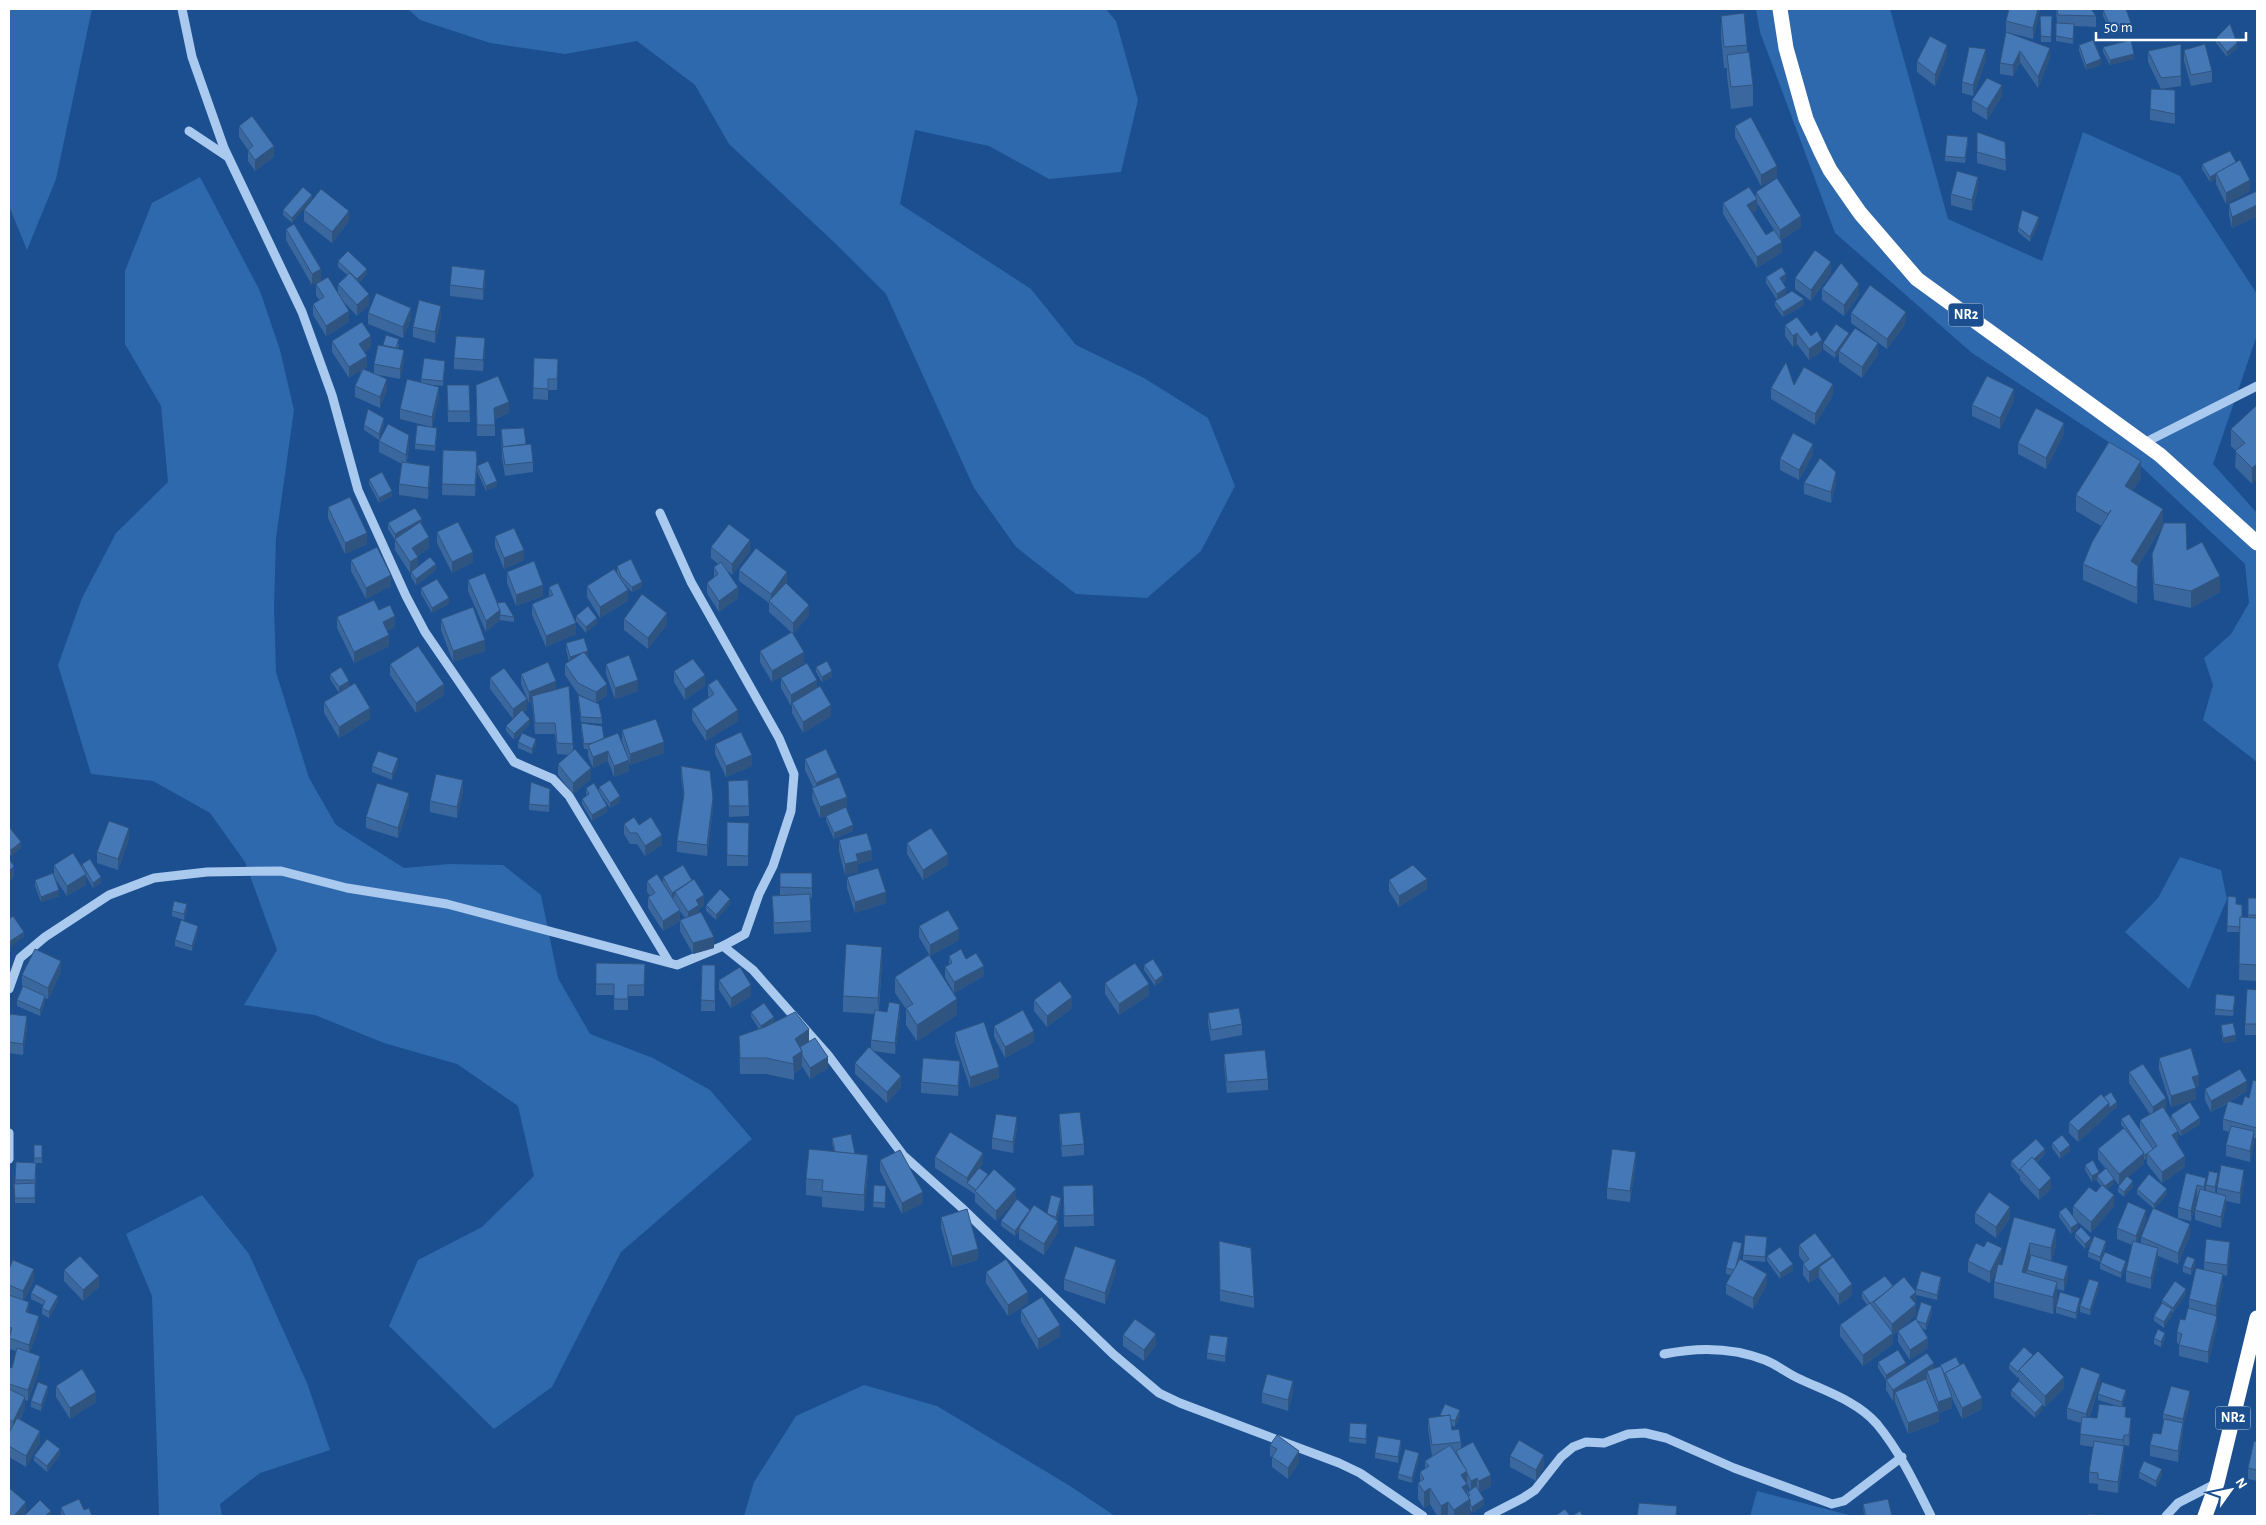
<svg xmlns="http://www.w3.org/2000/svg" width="2266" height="1525" font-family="'Alegreya Sans',sans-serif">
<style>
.green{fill:#2e69ad}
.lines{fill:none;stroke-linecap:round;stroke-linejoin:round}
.minor{stroke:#a9c9ee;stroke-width:9}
.highway{stroke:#fff;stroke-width:15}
.wall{fill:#3a679d;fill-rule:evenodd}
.shaded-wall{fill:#305480}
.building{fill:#4478b7;stroke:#305480}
.labels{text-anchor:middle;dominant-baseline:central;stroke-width:4;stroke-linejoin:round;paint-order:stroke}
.shield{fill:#1b4f8f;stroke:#bbcadd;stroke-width:1}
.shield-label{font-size:14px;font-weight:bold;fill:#fff}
</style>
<rect width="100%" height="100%" fill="#1b4f8f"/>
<g class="green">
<polygon points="9,9 92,9 56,179 27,250 9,206"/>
<polygon points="408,9 1106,9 1116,21 1138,100 1121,172 1049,179 989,146 915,130 900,204 1031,289 1076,345 1144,378 1208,418 1235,486 1201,551 1147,598 1076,594 1016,547 974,488 886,294 837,245 729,144 695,85 637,41 565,54 490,43 420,20"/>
<polygon points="1756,9 1890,9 1948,219 2042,261 2083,132 2180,176 2257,294 2257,335 2213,464 2257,513 2257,762 2203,720 2213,685 2204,658 2231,634 2249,603 2245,564 2130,456 1972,353 1835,233 1760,32"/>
<polygon points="200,177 260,291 280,350 294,410 276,538 274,608 276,672 309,778 336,825 404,868 449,864 503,865 541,895 558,978 590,1034 653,1058 710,1090 752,1139 621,1252 552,1387 494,1429 389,1326 418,1260 482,1227 534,1176 518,1106 457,1064 384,1043 315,1015 244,1005 277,950 245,862 210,813 153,781 91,774 58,665 82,598 116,533 168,482 161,406 125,344 125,271 152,203"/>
<polygon points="2180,857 2221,870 2227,899 2189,989 2125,932 2158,898"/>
<polygon points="202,1195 249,1254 307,1383 330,1450 260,1473 220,1504 222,1516 159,1516 152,1296 126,1234"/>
<polygon points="864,1385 937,1406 1070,1486 1115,1516 744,1516 754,1482 796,1416"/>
<polygon points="1757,1491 1849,1515 1849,1516 1750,1516"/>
</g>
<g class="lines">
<g class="minor">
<polyline points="182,9 192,57 224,148 302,312 332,395 358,490 406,596 425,632 514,762 553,779 569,796 669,962"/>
<polyline points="189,131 228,157"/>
<polyline points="2144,443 2257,386"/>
<polyline points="723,946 753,970 828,1055 903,1155 962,1208 1113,1354 1159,1393 1180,1403 1339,1463 1360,1473 1423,1516"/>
<polyline points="9,989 20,958 45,937 109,895 154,878 207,872 281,871 347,888 447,904 677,965 723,946 745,934 759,894 773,866 791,811 794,774 779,738 691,582 660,513"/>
<polyline points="9,1133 9,1159"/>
<path d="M1664,1354c34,-7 68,-7 101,6 13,5 24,15 37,20 26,12 56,22 75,44 23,28 38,60 54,92"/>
<polyline points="1488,1516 1523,1498 1535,1490 1561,1457 1573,1447 1586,1442 1604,1443 1628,1434 1645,1433 1666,1438 1734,1468 1832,1504 1844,1501 1902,1457"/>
<polyline points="2166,1516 2178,1503 2217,1483"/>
</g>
<g class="highway">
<polyline points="1780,9 1786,48 1806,119 1821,152 1830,170 1860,213 1917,279 2160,455 2257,543"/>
<polyline points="2205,1516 2217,1483 2257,1318"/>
</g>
</g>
<g class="wall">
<polygon points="2009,9 2040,9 2033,39 2006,32 2006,21"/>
<polygon points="2056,9 2091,9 2096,16 2096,27 2074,26 2073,44 2056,41 2056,23 2057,23"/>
<polygon points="2103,10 2131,28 2112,35 2103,16"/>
<polygon points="1721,16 1747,45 1747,52 1753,85 1753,106 1731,109 1727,76 1727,68 1724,68 1721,37"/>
<polygon points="2040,16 2052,16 2051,42 2041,42"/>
<polygon points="2006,32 2050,58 2038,88 2020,62 2013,76 2000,74 2000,63"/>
<polygon points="2216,38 2237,48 2227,57 2216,43"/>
<polygon points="2181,44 2181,86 2161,89 2148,62 2148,51"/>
<polygon points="2079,45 2101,65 2086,70 2079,51"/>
<polygon points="2103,47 2134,59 2110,65 2103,52"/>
<polygon points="2184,50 2212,71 2212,82 2191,86 2184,61"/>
<polygon points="1947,56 1935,86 1917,72 1917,61"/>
<polygon points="1986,60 1973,96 1962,93 1962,82"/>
<polygon points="2175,90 2175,124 2150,120 2150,109"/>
<polygon points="2002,96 1987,120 1972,111 1972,100"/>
<polygon points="239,126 274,157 255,171 248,161 248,150 239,137"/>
<polygon points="1735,126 1777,177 1761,186 1735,137"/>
<polygon points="1977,132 2005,142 2006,171 1977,163"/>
<polygon points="1968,143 1965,163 1945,161 1945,156"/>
<polygon points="2202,164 2250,191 2226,204 2216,184 2216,179 2210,182 2202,169"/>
<polygon points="303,187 292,223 283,215 283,210"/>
<polygon points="1978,188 1972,211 1951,205 1951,194"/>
<polygon points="2257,191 2257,216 2232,228 2229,215 2229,204"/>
<path d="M1756,192l45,35 -20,13 1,12 -25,16 -34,-54v-11l33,-5zM1757,203l17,27 -8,5 -14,-22 5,-3z"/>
<polygon points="304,210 349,221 332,243 304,221"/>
<polygon points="2039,223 2030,242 2018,232 2018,227"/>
<polygon points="286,229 321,280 312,285 286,240"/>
<polygon points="338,261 367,274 359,283 369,305 357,316 342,300 349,322 326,336 313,315 313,304 319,300 316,295 316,284 338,293 338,284 347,275 338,267"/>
<polygon points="1831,273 1811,301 1795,289 1795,278"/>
<polygon points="1766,277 1786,279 1783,282 1786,293 1779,298 1804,305 1783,317 1775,306 1775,301 1777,300 1766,283"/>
<polygon points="485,281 483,300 450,296 450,285"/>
<polygon points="1822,289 1859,295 1844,316 1822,300"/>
<polygon points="368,313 411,319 403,338 368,324"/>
<polygon points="1851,313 1906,323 1887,349 1851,323"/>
<polygon points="441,317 435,343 413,337 413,327"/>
<polygon points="1785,325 1811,336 1822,351 1809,360 1797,344 1793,347 1785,336"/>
<polygon points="1849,336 1878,354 1862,378 1839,362 1839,353 1835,358 1823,349 1823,343"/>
<polygon points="332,341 371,347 364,352 367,367 363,369 374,373 374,364 383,345 399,344 398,348 404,360 400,379 379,375 387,390 380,408 355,397 355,386 362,369 349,378 332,352"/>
<polygon points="485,349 483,371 454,369 454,358"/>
<polygon points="534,358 558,359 557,390 548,390 548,400 533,399"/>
<polygon points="445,366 443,386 433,385 439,398 432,427 437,433 435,451 415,449 415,444 431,427 400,419 400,409 421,382 421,379"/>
<polygon points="447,385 469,385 470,422 448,422"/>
<polygon points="476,385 509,413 495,419 495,436 477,436"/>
<polygon points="1794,385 1833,395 1815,425 1771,399 1771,388"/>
<polygon points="2014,400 2000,429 1972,416 1972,405"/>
<polygon points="2257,405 2252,484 2235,467 2236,451 2231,446 2231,429"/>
<polygon points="384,423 379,440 364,430 364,425"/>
<polygon points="501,429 526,444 533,462 533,472 505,476 502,458"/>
<polygon points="2064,434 2046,469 2018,454 2018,443"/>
<polygon points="379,441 409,446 407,462 430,476 428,499 399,495 399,484 402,464 379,452"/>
<polygon points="443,450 477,466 497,486 486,491 477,471 475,496 442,495"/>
<polygon points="1813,454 1799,480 1780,470 1780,459"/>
<polygon points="2141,478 2132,491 2163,525 2138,566 2138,582 2137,604 2083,580 2083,564 2101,526 2076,511 2076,495"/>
<polygon points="369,479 392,496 379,503 369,484"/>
<polygon points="1804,483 1836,483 1831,503 1804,494"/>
<polygon points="328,507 367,544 345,554 328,518"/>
<polygon points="388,523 422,524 429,548 417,556 418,566 436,570 416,585 411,577 411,572 410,573 395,550 395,540 388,529"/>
<polygon points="437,532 473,562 452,573 437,543"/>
<polygon points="495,536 524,560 504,569 495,547"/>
<polygon points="711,547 750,551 732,575 728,571 738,598 719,612 707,593 707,583 714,577 714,567 718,564 711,558"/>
<polygon points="2187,550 2220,592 2191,608 2154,600 2152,570 2152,554"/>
<polygon points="351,560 391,586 366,599 351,571"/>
<polygon points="617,566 642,588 632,592 624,584 628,601 600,618 587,597 587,586 618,575 617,572"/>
<polygon points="739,570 787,583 787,584 809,615 793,634 804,663 772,682 760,662 760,651 791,632 769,612 769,603 739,581"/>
<polygon points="507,572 543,596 516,606 507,583"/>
<polygon points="468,580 514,617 514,622 500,620 486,632 468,591"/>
<polygon points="549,587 576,634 546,647 532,615 532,604 549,596"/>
<polygon points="421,588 449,604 432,613 421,594"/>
<polygon points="379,610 395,627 387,631 389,646 354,663 337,628 337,617"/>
<polygon points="576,616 597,623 586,633 576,621"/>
<polygon points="441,619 485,651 453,662 441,630"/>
<polygon points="624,619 667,624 648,649 624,630"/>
<polygon points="566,643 588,657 607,695 596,703 578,694 565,675 565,664 569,662 566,649"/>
<polygon points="390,664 444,695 416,713 390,675"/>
<polygon points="606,664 638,691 615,699 606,674"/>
<polygon points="816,667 832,677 822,682 816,672"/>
<polygon points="674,671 705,686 685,700 674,682"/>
<polygon points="330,674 349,686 339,693 330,679"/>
<polygon points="521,674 556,690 573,744 573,751 591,779 573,794 558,775 558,764 569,755 557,754 555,734 535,734 532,702 529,703 521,684"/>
<polygon points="490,678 527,710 524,712 530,724 514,740 506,731 506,726 513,719 490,689"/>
<polygon points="781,678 817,688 831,716 803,733 792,713 792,705 791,706 781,688"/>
<polygon points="708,685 738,721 706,741 692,720 692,709 709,698 708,696"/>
<polygon points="578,695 602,718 602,724 581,722 578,700"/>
<polygon points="324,702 370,719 339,738 324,713"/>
<polygon points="581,723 604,738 627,755 622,741 622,730 664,753 630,765 629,761 629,771 614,777 608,761 593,768 588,756 588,749 584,749 581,729"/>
<polygon points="518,742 536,745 532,754 518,748"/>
<polygon points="715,744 752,766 726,777 715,754"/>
<polygon points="805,759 837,778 853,831 834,839 826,821 826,816 820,818 812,799 813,787 805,770"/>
<polygon points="398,764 392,780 372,772 372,766"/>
<polygon points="681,766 713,809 707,856 677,852 677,841 684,798 681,777"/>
<polygon points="728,781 749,806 749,816 729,817"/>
<polygon points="599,787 620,802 610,808 599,792"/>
<polygon points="586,788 607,812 592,821 582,804 582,799 587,796 586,794"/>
<polygon points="463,791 457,818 430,812 430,801"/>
<polygon points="550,794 549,812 529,810 529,804"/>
<polygon points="409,804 398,838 366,828 366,817"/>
<polygon points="727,822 749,823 748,866 727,866"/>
<polygon points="624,824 639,825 662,845 645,856 637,844 630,844 624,834"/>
<polygon points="9,829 21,848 11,856 9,853"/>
<polygon points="129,839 118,870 97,863 97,852"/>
<polygon points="839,840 872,860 858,864 858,872 845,875 839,851"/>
<polygon points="907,843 948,865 923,880 907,854"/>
<polygon points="82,864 101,883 93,888 86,876 86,885 67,896 54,877 59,896 41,902 35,886 35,880 54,876 54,865 82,867"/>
<polygon points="780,873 812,873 812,898 810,898 811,932 774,934 772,896 780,895"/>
<path d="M663,877l29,4 12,24 -5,4v4l15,35 -21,6 -13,-23v-10l-17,10 -15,-23v-11l2,-1 -3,-4v-11l16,1zM680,911l5,7 -5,2z"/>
<polygon points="847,877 886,903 855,913 847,888"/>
<polygon points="1389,880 1427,889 1399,907 1389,891"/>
<polygon points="2228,896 2236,904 2242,917 2248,917 2248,898 2257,898 2257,981 2239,980 2240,932 2227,932"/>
<polygon points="730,904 716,920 706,911 706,905"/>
<polygon points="187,910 184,920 172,916 172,911"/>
<polygon points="919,926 959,940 930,956 919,937"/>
<polygon points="198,931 192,951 175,946 175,940"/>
<polygon points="949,956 966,959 984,976 954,993 945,977 945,967 949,965"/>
<polygon points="596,963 645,964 644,996 628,996 628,1010 614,1010 614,995 596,995"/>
<polygon points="882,963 879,1011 900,1015 895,1054 873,1051 901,1087 887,1103 855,1074 855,1063 871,1049 871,1040 875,1014 843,1012 843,996"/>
<polygon points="702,965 715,965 715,1011 701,1011"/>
<polygon points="1144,965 1163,980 1155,986 1144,970"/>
<polygon points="61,972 48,999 45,998 45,1002 40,1016 17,1006 17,1000 23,987 22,986 22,975"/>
<polygon points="895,977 957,1015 917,1041 906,1025 906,1009 895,993"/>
<polygon points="719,980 751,996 731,1008 719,990"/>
<polygon points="1105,983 1149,995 1119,1015 1105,994"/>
<polygon points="2257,990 2257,1035 2245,1035 2245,1024"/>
<polygon points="1034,1000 1072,1008 1047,1027 1034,1011"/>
<polygon points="2235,1001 2233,1016 2215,1015 2215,1009"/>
<polygon points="751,1012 774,1023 809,1042 828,1068 810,1079 802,1066 802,1068 794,1073 794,1080 766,1074 740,1074 739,1036 759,1029 751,1017"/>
<polygon points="1208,1013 1242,1024 1242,1035 1211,1041 1208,1024"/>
<polygon points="9,1014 27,1027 23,1055 9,1053"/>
<polygon points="2221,1025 2236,1041 2223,1043 2221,1031"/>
<polygon points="994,1026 1034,1042 1005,1058 994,1037"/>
<polygon points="955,1032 999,1078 970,1088 955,1042"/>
<polygon points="1224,1054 1268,1079 1268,1090 1227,1093 1224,1065"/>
<polygon points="2159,1058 2199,1086 2195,1087 2196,1099 2171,1107 2159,1069"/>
<polygon points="960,1072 958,1096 921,1093 921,1082"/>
<polygon points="2129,1072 2166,1109 2165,1110 2171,1119 2171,1115 2200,1124 2181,1136 2178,1131 2178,1142 2176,1143 2185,1167 2162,1183 2147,1164 2147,1159 2145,1160 2144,1159 2144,1164 2128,1177 2133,1187 2124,1197 2118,1192 2118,1187 2123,1182 2119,1185 2114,1179 2114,1184 2107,1189 2114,1206 2091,1233 2074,1219 2078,1228 2071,1234 2059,1217 2059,1212 2073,1216 2073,1206 2096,1192 2101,1186 2097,1181 2097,1179 2092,1182 2085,1170 2085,1165 2099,1174 2106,1169 2098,1159 2098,1149 2124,1128 2121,1125 2121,1119 2140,1130 2140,1120 2150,1114 2129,1083"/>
<polygon points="2257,1081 2257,1139 2254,1138 2254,1142 2250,1162 2226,1156 2226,1145 2229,1132 2223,1130 2223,1119 2228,1103 2211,1112 2205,1100 2205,1089 2247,1091 2229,1102 2242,1105 2249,1098"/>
<polygon points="2104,1097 2117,1107 2109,1113 2109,1114 2078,1142 2069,1133 2069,1122"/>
<polygon points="1059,1114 1084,1144 1084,1155 1062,1157 1059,1125"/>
<polygon points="1017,1128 1013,1153 992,1149 992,1138"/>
<polygon points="832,1138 855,1154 868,1172 864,1211 822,1207 822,1197 806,1195 806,1179 834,1152 832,1143"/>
<polygon points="2052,1143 2070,1151 2060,1159 2052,1148"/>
<polygon points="34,1145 42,1145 42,1163 36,1163 35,1203 15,1203 14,1184 15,1184 16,1162 34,1163"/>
<polygon points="2045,1154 2037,1162 2051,1189 2039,1200 2020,1180 2020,1176 2011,1166 2011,1161"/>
<polygon points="935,1157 983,1163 980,1168 988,1176 1016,1200 996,1221 975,1202 975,1194 935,1168"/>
<polygon points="880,1160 923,1203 902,1214 880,1171"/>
<polygon points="1636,1163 1630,1202 1607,1199 1607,1188"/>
<polygon points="2186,1173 2206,1189 2206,1190 2206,1185 2218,1178 2215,1192 2217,1193 2217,1188 2244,1181 2240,1204 2226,1201 2226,1207 2221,1228 2195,1220 2195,1210 2198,1196 2197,1196 2191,1221 2178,1218 2178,1207"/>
<polygon points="874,1185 886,1186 885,1208 873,1207"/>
<polygon points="1093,1185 1094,1226 1064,1227 1063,1186"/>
<polygon points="2137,1189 2167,1194 2154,1209 2190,1235 2178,1264 2158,1256 2151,1289 2126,1282 2126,1271 2132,1245 2117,1239 2117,1228 2146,1221 2137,1242 2141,1243 2141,1237 2153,1208 2137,1194"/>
<polygon points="1061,1203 1057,1220 1058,1232 1044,1255 1019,1239 1019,1230 1015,1236 1001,1226 1001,1221 1030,1210 1047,1213"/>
<polygon points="1975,1213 2010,1218 1996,1238 1975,1223"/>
<polygon points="941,1217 978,1260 952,1267 941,1228"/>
<polygon points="2014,1217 2056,1245 2052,1261 2068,1277 2064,1291 2057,1289 2057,1298 2053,1314 1994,1298 1994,1282 1997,1269 1990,1283 1968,1272 1968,1261 1984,1247 2002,1259 1999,1264 2002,1265"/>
<polygon points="2075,1233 2091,1243 2106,1246 2100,1262 2088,1257 2088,1252 2091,1244 2085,1249 2075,1238"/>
<polygon points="1219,1241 1254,1297 1254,1308 1220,1301"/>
<polygon points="1767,1242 1765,1262 1743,1260 1743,1255"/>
<polygon points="1799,1245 1832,1258 1852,1295 1839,1305 1819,1278 1819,1276 1809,1283 1803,1275 1803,1264 1804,1263 1799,1256"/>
<polygon points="1742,1249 1739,1261 1767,1285 1753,1309 1726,1294 1726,1284 1731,1275 1726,1274 1726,1268"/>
<polygon points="2230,1252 2227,1276 2223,1275 2223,1285 2216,1316 2217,1327 2208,1363 2179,1356 2179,1344 2177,1343 2177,1332 2185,1320 2189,1308 2189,1299 2204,1270 2204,1262"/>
<polygon points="1767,1256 1793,1270 1780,1279 1767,1261"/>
<polygon points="2100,1263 2126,1266 2121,1278 2100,1269"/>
<polygon points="2195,1265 2191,1275 2183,1272 2183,1266"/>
<polygon points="9,1269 34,1280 24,1300 29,1313 39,1327 30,1352 40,1367 28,1401 25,1400 25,1408 20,1419 40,1442 26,1467 9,1457 9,1433 10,1431 9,1430 9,1367 12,1368 16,1351 9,1349"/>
<polygon points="64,1270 99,1287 83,1301 64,1281"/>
<polygon points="1116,1271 1105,1304 1064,1290 1064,1279"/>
<polygon points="986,1272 1028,1303 1008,1316 986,1283"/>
<polygon points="1941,1283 1937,1300 1916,1295 1916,1302 1915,1303 1916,1315 1893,1335 1893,1344 1863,1366 1840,1336 1840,1325 1867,1305 1862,1298 1862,1292 1893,1286 1916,1291 1916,1289"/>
<polygon points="2099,1288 2090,1315 2080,1312 2080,1306"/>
<polygon points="31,1293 58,1302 49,1318 42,1314 42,1308 43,1305 31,1299"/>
<polygon points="2186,1294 2173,1313 2172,1312 2172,1315 2164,1328 2154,1321 2154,1316 2162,1303 2162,1300"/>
<polygon points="2080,1304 2076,1319 2056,1313 2056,1307"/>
<polygon points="1021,1310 1060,1336 1038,1350 1021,1321"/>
<polygon points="1932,1312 1926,1330 1922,1328 1928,1348 1910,1360 1898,1342 1898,1331"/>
<polygon points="1123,1335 1156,1345 1144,1361 1123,1346"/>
<polygon points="2154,1338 2165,1338 2161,1347 2154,1344"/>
<polygon points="1228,1343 1225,1362 1207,1359 1207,1353"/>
<polygon points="1878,1362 1906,1366 1934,1369 1940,1367 1940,1365 1982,1409 1962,1419 1952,1398 1952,1408 1939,1413 1939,1422 1908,1434 1895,1402 1895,1400 1893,1401 1886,1390 1886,1380 1878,1368"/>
<polygon points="2009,1364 2064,1388 2045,1407 2043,1405 2043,1409 2035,1418 2011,1396 2011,1390 2029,1391 2019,1380 2019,1377 2018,1378 2009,1369"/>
<polygon points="2100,1384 2089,1418 2097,1418 2117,1406 2098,1400 2098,1394 2126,1395 2122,1406 2131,1429 2129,1446 2124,1445 2124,1457 2118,1493 2098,1490 2098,1484 2089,1483 2089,1472 2093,1447 2080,1445 2081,1423 2067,1419 2067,1408"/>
<polygon points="56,1386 96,1402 70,1419 56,1397"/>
<polygon points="48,1391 41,1411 31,1407 31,1401"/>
<polygon points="1293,1392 1288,1411 1262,1403 1262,1393"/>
<polygon points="2190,1402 2183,1426 2183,1434 2178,1462 2150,1456 2150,1445 2161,1434 2163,1424 2163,1414"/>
<path d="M1440,1415l20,1 -5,11 -4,-2 1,5 9,12v6l30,38 -12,6 5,13 -12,8 -2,-4v7h-33l-7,-12 -6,4 -6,-9v-16l2,-2v-9l5,-3v-8l7,-5 -4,-27v-11l12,-2zM1467,1483l3,7 -2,2v4z"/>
<polygon points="1367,1430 1366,1444 1349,1442 1349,1437"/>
<polygon points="2257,1442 2257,1481 2248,1479 2248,1468"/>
<polygon points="1270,1445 1299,1462 1288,1479 1272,1467 1272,1457 1270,1456"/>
<polygon points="1401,1446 1398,1463 1375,1458 1375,1453"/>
<polygon points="60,1455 47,1472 34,1461 34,1456"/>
<polygon points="1510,1456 1544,1466 1536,1481 1510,1467"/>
<polygon points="1419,1459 1412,1483 1398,1479 1398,1474"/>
<polygon points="2139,1472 2162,1475 2156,1487 2139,1478"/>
<polygon points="1863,1504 1892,1516 1864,1516"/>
<polygon points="61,1507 92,1516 61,1516"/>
</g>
<g class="shaded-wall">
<polygon points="2038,9 2040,9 2033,39 2033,28"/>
<polygon points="2131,23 2131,28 2112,35 2112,30"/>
<polygon points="2237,43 2237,48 2227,57 2227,52"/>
<polygon points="1947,45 1947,56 1935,86 1935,75"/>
<polygon points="2050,48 2050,58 2038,88 2038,77"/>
<polygon points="1986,49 1986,60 1973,96 1973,85"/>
<polygon points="2020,51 2020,62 2013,76 2013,65"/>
<polygon points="2134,54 2134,59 2110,65 2110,60"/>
<polygon points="2101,59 2101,65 2086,70 2086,65"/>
<polygon points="2002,85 2002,96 1987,120 1987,109"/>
<polygon points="274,146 274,157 255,171 255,160"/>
<polygon points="1777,166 1777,177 1761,186 1761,175"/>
<polygon points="2216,174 2216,179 2210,182 2210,177"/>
<polygon points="1978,177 1978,188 1972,211 1972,200"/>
<polygon points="2250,180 2250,191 2226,204 2226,193"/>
<polygon points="312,195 312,200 292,223 292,218"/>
<polygon points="1757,199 1757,210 1747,216 1747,205"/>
<polygon points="2257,205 2257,216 2232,228 2232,217"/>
<polygon points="349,211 349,221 332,243 332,232"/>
<polygon points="1801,216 1801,227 1780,241 1780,230"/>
<polygon points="2039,217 2039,223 2030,242 2030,237"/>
<polygon points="1782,242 1782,252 1757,268 1757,257"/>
<polygon points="1831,262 1831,273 1811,301 1811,290"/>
<polygon points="321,269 321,280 312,285 312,274"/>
<polygon points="367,269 367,274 357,285 357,279"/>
<polygon points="485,270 485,281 483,300 483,289"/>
<polygon points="1786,274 1786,279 1780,284 1780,278"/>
<polygon points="1859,284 1859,295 1844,316 1844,305"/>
<polygon points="1786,288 1786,293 1777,300 1777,294"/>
<polygon points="369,294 369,305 357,316 357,305"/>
<polygon points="1804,299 1804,305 1783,317 1783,312"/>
<polygon points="441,306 441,317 435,343 435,332"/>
<polygon points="411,308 411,319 403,338 403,327"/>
<polygon points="349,311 349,322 326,336 326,326"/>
<polygon points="1906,312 1906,323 1887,349 1887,339"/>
<polygon points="1797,333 1797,344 1793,347 1793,336"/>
<polygon points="1849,333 1849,339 1839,351 1839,353 1835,358 1835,353"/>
<polygon points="371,336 371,347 359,355 359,344"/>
<polygon points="485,338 485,349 483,371 483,360"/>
<polygon points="1822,340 1822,351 1809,360 1809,349"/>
<polygon points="1878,343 1878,354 1862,378 1862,367"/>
<polygon points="404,350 404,360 400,379 400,369"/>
<polygon points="367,356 367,367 349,378 349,367"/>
<polygon points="387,379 387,390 380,408 380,397"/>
<polygon points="1833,384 1833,395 1815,425 1815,414"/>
<polygon points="439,387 439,398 432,427 432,417"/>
<polygon points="2014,389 2014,400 2000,429 2000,418"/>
<polygon points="509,402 509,413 494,419 494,408"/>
<polygon points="384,418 384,423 379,440 379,434"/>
<polygon points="2064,423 2064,434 2046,469 2046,458"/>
<polygon points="409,435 409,446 406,466 406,455"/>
<polygon points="1813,444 1813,454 1799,480 1799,470"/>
<polygon points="477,460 477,471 475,496 475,485"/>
<polygon points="2141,461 2141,478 2125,502 2125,486"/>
<polygon points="2257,464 2257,480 2252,484 2252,468"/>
<polygon points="430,466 430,476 428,499 428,488"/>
<polygon points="1836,472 1836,483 1831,503 1831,492"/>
<polygon points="497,481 497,486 486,491 486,486"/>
<polygon points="392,491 392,496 379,503 379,498"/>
<polygon points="2163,509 2163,525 2131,577 2131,561"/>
<polygon points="422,519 422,524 395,540 395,534"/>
<polygon points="367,533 367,544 345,554 345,543"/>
<polygon points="429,537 429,548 412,559 412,548"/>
<polygon points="750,540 750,551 732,575 732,564"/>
<polygon points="524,550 524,560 504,569 504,558"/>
<polygon points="473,552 473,562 452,573 452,562"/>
<polygon points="418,557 418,567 410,573 410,562"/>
<polygon points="436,564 436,570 416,585 416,579"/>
<polygon points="2138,566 2138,582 2137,604 2137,588"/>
<polygon points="787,572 787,583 772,604 771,603 771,594"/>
<polygon points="391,575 391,586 366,599 366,588"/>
<polygon points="2220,576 2220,592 2191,608 2191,591"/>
<polygon points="642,582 642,588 632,592 632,587"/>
<polygon points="543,585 543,596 516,606 516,595"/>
<polygon points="738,587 738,598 719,612 719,601"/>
<polygon points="628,590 628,601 600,618 600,607"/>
<polygon points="449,598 449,604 432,613 432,608"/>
<polygon points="809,605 809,615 793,634 793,623"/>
<polygon points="500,610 500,620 486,632 486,621"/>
<polygon points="667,613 667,624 648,649 648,638"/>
<polygon points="395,616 395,627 383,633 383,622"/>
<polygon points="597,618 597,623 586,633 586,627"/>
<polygon points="576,623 576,634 546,647 546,636"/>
<polygon points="389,635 389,646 354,663 354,652"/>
<polygon points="485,640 485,651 453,662 453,651"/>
<polygon points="588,651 588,657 570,662 570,657"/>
<polygon points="804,652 804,663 772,682 772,671"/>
<polygon points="832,671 832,677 822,682 822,677"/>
<polygon points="705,675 705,686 685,700 685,689"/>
<polygon points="638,680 638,691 615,699 615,688"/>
<polygon points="817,680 817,691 792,703 792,705 791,706 791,695"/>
<polygon points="349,681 349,686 339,693 339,687"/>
<polygon points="556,681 556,692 532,696 532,702 529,703 529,692"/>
<polygon points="444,684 444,695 416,713 416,703"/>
<polygon points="607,684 607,695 596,703 596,692"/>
<polygon points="527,699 527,710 513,720 513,709"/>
<polygon points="831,705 831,716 803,733 803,722"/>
<polygon points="370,708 370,719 339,738 339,727"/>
<polygon points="738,710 738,721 706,741 706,731"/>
<polygon points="530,719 530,724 514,740 514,734"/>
<polygon points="536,739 536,745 532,754 532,749"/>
<polygon points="664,742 664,753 630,765 630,754"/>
<polygon points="608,751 608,761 593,768 593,757"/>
<polygon points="752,755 752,766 726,777 726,766"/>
<polygon points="398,758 398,764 392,780 392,774"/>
<polygon points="629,760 629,771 614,777 614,766"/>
<polygon points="591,768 591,779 573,794 573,783"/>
<polygon points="837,773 837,784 816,794 816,783"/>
<polygon points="463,780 463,791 457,818 457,807"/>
<polygon points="409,793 409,804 398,838 398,828"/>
<polygon points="620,796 620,802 610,808 610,803"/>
<polygon points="847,797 847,807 820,818 820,807"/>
<polygon points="713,798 713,809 707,856 707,845"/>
<polygon points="607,806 607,812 592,821 592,815"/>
<polygon points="853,825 853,831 834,839 834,833"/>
<polygon points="129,828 129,839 118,870 118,859"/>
<polygon points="662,835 662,845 645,856 645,846"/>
<polygon points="21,842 21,848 11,856 11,850"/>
<polygon points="872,850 872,860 858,864 858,872 845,875 845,864 856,854"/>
<polygon points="948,854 948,865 923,880 923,870"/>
<polygon points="14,866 14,877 9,882 9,871"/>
<polygon points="86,874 86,885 67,896 67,886"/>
<polygon points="101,877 101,883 93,888 93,883"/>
<polygon points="1427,879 1427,889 1399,907 1399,896"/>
<polygon points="692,880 692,885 675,892 675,896 672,898 672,893"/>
<polygon points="59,890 59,896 41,902 41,897"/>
<polygon points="886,892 886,903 855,913 855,902"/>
<polygon points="704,895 704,905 699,909 699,916 688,923 688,912 696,900"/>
<polygon points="730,899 730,904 716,920 716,915"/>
<polygon points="187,904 187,910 184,920 184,914"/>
<polygon points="680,910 680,921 663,931 663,921"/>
<polygon points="198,926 198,931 192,951 192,946"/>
<polygon points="959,929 959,940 930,956 930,945"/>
<polygon points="24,932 24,937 9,947 9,942"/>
<polygon points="714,937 714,948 693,954 693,943"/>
<polygon points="882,947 882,963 878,1014 878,998"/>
<polygon points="61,961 61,972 48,999 48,988"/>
<polygon points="984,966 984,976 954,993 954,982"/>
<polygon points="1163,975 1163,980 1155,986 1155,981"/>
<polygon points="1149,984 1149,995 1119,1015 1119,1004"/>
<polygon points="751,985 751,996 731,1008 731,998"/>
<polygon points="45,996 45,1002 40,1016 40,1010"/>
<polygon points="1072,997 1072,1008 1047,1027 1047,1016"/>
<polygon points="957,999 957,1015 917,1041 917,1025"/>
<polygon points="900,1004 900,1015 895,1054 895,1043"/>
<polygon points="27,1016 27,1027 23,1055 23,1044"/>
<polygon points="774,1017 774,1023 761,1032 761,1026"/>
<polygon points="809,1029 809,1046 800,1052 795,1039"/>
<polygon points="1034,1031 1034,1042 1005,1058 1005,1047"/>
<polygon points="2236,1035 2236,1041 2223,1043 2223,1038"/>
<polygon points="802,1051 802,1068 794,1073 793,1057"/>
<polygon points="828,1057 828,1068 810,1079 810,1068"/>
<polygon points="960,1061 960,1072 958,1096 958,1086"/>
<polygon points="999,1067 999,1078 970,1088 970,1077"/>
<polygon points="2199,1075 2199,1086 2192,1088 2192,1077"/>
<polygon points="901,1076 901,1087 887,1103 887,1092"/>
<polygon points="2247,1081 2247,1091 2211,1112 2211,1101"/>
<polygon points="2196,1088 2196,1099 2171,1107 2171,1096"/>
<polygon points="2166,1098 2166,1109 2153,1118 2153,1107"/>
<polygon points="2117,1102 2117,1107 2109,1113 2109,1108"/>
<polygon points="2109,1103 2109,1114 2078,1142 2078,1131"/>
<polygon points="1017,1117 1017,1128 1013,1153 1013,1142"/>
<polygon points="2200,1118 2200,1124 2181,1136 2181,1131"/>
<polygon points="2178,1131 2178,1142 2172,1146 2172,1135"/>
<polygon points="2254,1131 2254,1142 2250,1162 2250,1151"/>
<polygon points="2070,1145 2070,1151 2060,1159 2060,1153"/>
<polygon points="2045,1149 2045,1154 2024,1173 2021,1170"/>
<polygon points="1636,1152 1636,1163 1630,1202 1630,1191"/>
<polygon points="983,1153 983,1163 970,1185 967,1183 967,1178"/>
<polygon points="2144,1153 2144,1164 2119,1185 2119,1174"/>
<polygon points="2147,1153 2147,1159 2145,1160 2145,1155"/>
<polygon points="868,1155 868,1172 864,1211 864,1195"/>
<polygon points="2185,1156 2185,1167 2162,1183 2162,1172"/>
<polygon points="2244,1170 2244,1181 2240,1204 2240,1193"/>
<polygon points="2099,1172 2099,1177 2097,1176 2097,1179 2092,1182 2092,1176"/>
<polygon points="2218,1173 2218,1178 2215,1192 2215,1187"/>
<polygon points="2051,1178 2051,1189 2039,1200 2039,1190"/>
<polygon points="2206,1178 2206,1189 2204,1198 2204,1187"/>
<polygon points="2114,1179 2114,1184 2105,1191 2105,1186"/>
<polygon points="2133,1181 2133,1187 2124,1197 2124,1192"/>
<polygon points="2197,1185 2197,1196 2191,1221 2191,1211"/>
<polygon points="1016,1189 1016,1200 996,1221 996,1211"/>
<polygon points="2167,1189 2167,1194 2154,1209 2154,1204"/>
<polygon points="923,1192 923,1203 902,1214 902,1203"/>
<polygon points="2114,1195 2114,1206 2091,1233 2091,1222"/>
<polygon points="2226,1196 2226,1207 2221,1228 2221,1217"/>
<polygon points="1061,1198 1061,1203 1056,1222 1056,1217"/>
<polygon points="2010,1207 2010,1218 1996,1238 1996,1227"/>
<polygon points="1030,1210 1019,1228 1019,1230 1015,1236 1015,1231"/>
<polygon points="2146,1210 2146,1221 2136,1246 2136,1236"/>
<polygon points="1058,1221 1058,1232 1044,1255 1044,1244"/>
<polygon points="2078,1223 2078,1228 2071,1234 2071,1228"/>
<polygon points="2190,1224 2190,1235 2178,1264 2178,1253"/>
<polygon points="2056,1229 2056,1245 2051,1265 2051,1248"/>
<polygon points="2091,1238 2091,1244 2085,1249 2085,1244"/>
<polygon points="2106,1241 2106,1246 2100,1262 2100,1257"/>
<polygon points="2230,1242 2230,1252 2227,1276 2227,1265"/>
<polygon points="1742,1243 1742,1249 1735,1276 1735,1270"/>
<polygon points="2030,1243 2030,1259 2022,1288 2022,1272"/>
<polygon points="2002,1248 2002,1259 1990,1283 1990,1272"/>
<polygon points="2158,1248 2158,1258 2151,1289 2151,1278"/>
<polygon points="978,1249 978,1260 952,1267 952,1256"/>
<polygon points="1832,1256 1832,1266 1819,1267 1819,1276 1809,1283 1809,1272"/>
<polygon points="2195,1259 2195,1265 2191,1275 2191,1269"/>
<polygon points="1116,1260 1116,1271 1105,1304 1105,1293"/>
<polygon points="2126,1261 2126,1266 2121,1278 2121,1273"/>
<polygon points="1793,1264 1793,1270 1780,1279 1780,1273"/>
<polygon points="2068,1266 2068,1277 2064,1291 2064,1280"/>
<polygon points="34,1269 34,1280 23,1302 23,1291"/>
<polygon points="1767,1274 1767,1285 1753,1309 1753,1298"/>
<polygon points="2223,1274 2223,1285 2216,1317 2216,1306"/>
<polygon points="99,1276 99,1287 83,1301 83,1290"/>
<polygon points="1941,1277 1941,1283 1937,1300 1937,1295"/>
<polygon points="2057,1282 2057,1298 2053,1314 2053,1297"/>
<polygon points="2099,1282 2099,1288 2090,1315 2090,1310"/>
<polygon points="1852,1284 1852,1295 1839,1305 1839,1294"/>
<polygon points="2186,1289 2186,1294 2173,1313 2173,1308"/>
<polygon points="1028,1292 1028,1303 1008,1316 1008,1305"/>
<polygon points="1916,1292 1916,1302 1910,1308 1910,1297"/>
<polygon points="58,1296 58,1302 49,1318 49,1312"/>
<polygon points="2080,1298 2080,1304 2076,1319 2076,1313"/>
<polygon points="29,1302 29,1313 26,1323 26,1312"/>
<polygon points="1916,1304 1916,1315 1893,1335 1893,1344 1863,1366 1863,1355 1892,1333 1892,1324"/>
<polygon points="1932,1306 1932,1312 1926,1330 1926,1324"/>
<polygon points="2172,1309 2172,1315 2164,1328 2164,1322"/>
<polygon points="39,1316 39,1327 29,1356 29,1345"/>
<polygon points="2217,1316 2217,1327 2208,1363 2208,1352"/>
<polygon points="1060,1325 1060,1336 1038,1350 1038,1339"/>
<polygon points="2165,1333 2165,1338 2161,1347 2161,1342"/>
<polygon points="1156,1334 1156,1345 1144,1361 1144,1350"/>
<polygon points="1228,1337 1228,1343 1225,1362 1225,1356"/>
<polygon points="1928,1338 1928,1348 1910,1360 1910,1350"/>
<polygon points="40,1356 40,1367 28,1401 28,1390"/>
<polygon points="1906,1363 1906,1368 1886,1380 1886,1375"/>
<polygon points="1934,1363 1934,1374 1927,1371 1927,1379 1898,1398 1895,1392 1895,1400 1893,1401 1893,1390"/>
<polygon points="2100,1374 2100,1384 2086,1425 2086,1414"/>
<polygon points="2064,1377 2064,1388 2045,1407 2045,1396"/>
<polygon points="1293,1381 1293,1392 1288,1411 1288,1400"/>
<polygon points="48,1386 48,1391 41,1411 41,1405"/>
<polygon points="2126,1390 2126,1395 2122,1407 2122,1402"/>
<polygon points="2190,1391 2190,1402 2183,1426 2183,1434 2178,1462 2178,1451 2183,1427 2183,1419"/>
<polygon points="96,1392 96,1402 70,1419 70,1408"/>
<polygon points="25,1397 25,1408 13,1432 13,1422"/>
<polygon points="1952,1397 1952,1408 1939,1413 1939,1422 1908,1434 1908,1423 1938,1411 1938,1402"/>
<polygon points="1982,1398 1982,1409 1962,1419 1962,1408"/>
<polygon points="2043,1404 2043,1409 2035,1418 2035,1413"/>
<polygon points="1460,1410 1460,1416 1455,1427 1455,1421"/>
<polygon points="2131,1418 2131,1429 2129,1446 2129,1435"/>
<polygon points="40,1431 40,1442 26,1467 26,1456"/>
<polygon points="2124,1435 2124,1457 2118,1493 2118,1482 2123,1450"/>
<polygon points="1401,1440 1401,1446 1398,1463 1398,1457"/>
<polygon points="60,1449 60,1455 47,1472 47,1466"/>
<polygon points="1299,1451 1299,1462 1288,1479 1288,1468"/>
<polygon points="1419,1453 1419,1459 1412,1483 1412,1478"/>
<polygon points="1544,1455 1544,1466 1536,1481 1536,1470"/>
<polygon points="2162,1469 2162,1475 2156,1487 2156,1481"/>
<polygon points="1467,1471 1467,1500 1462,1503 1461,1475"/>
<polygon points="1491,1475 1491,1486 1479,1492 1479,1481"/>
<polygon points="1477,1478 1477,1489 1471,1492 1471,1481"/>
<polygon points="1430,1488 1430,1504 1424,1508 1424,1492"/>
<polygon points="1470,1499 1470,1516 1454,1516 1454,1510"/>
<polygon points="1484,1499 1484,1505 1472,1513 1472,1507"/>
<polygon points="26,1502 26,1513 23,1516 14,1516"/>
<polygon points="1448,1502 1448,1516 1441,1516 1441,1506"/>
<polygon points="51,1511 51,1516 45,1516"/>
</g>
<g class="building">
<polygon points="2009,9 2038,9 2033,28 2006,21"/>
<polygon points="2057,9 2091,9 2096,16 2058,15"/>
<polygon points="2114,9 2126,9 2131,23 2112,30 2103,10"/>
<polygon points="1744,13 1747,45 1724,47 1721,16"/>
<polygon points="2040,16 2052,16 2051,37 2041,36"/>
<polygon points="2056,23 2074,24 2073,39 2056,36"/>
<polygon points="2230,24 2237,43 2227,52 2216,38"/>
<polygon points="2006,32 2050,48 2038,77 2020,51 2013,65 2000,63"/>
<polygon points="1930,36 1947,45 1935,75 1917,61"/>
<polygon points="2093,40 2101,59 2086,65 2079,45"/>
<polygon points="2131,40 2134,54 2110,60 2103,47"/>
<polygon points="2181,44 2181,76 2161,78 2148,51"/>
<polygon points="2205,44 2212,71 2191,75 2184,50"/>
<polygon points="1969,47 1986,49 1973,85 1962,82"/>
<polygon points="1749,52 1753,85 1731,87 1727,55"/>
<polygon points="1987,78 2002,85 1987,109 1972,100"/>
<polygon points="2151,89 2175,90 2175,114 2150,109"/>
<polygon points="252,116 274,146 255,160 248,150 253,146 239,126"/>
<polygon points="1751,117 1777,166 1761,175 1735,126"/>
<polygon points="1977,132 2005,142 2006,160 1977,152"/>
<polygon points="1947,135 1968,137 1965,158 1945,156"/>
<polygon points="2230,151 2236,162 2210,177 2202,164"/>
<polygon points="2240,160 2250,180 2226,193 2216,173"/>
<polygon points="1957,171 1978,177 1972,200 1951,194"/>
<polygon points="1777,178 1801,216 1780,230 1756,192"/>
<polygon points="303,187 312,195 292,218 283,210"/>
<polygon points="1749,187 1757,199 1747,205 1766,235 1774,230 1782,242 1757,257 1723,203"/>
<polygon points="321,189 349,211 332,232 304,210"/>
<polygon points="2257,191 2257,205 2232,217 2229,204"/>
<polygon points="2022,210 2039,217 2030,237 2018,227"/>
<polygon points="294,224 321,269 312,274 286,229"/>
<polygon points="1815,250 1831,262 1811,290 1795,278"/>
<polygon points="348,251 367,269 357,279 338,261"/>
<polygon points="1841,263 1859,284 1844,305 1822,289"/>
<polygon points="452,266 485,270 483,289 450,285"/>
<polygon points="1782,267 1786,274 1780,278 1786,288 1777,294 1766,277"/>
<polygon points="350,273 369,294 357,305 338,284"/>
<polygon points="328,277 349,311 326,326 313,304 324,297 316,284"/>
<polygon points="1870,285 1906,312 1887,339 1851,313"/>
<polygon points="1792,291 1804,299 1783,312 1775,301"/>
<polygon points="376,293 411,308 403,327 368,313"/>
<polygon points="419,300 441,306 435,332 413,327"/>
<polygon points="1797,317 1811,336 1817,331 1822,340 1809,349 1797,333 1793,336 1785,325"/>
<polygon points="362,322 371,336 359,344 367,356 349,367 332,341"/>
<polygon points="1836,324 1849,333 1835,353 1823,343"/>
<polygon points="1855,328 1878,343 1862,367 1839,351"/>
<polygon points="386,335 399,339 396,348 383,345"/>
<polygon points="456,336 485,338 483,360 454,358"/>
<polygon points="378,345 404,350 400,369 374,364"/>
<polygon points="424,358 445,361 443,381 421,379"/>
<polygon points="534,358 558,359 557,379 548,379 548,389 533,388"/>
<polygon points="1786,362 1794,385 1804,367 1833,384 1815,414 1771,388"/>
<polygon points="363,369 387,379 380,397 355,386"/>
<polygon points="498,376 509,402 494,408 495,425 477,425 476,385"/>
<polygon points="1987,376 2014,389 2000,418 1972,405"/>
<polygon points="407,379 439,387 432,417 400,409"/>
<polygon points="447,385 469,385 470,411 448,411"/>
<polygon points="2257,405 2257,464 2252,468 2235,451 2245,443 2231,429"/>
<polygon points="2036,408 2064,423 2046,458 2018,443"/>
<polygon points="368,409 384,418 379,434 364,425"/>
<polygon points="388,424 409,435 406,455 379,441"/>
<polygon points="417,425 437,428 435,446 415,444"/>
<polygon points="524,428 526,444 503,447 501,429"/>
<polygon points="1793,433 1813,444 1799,470 1780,459"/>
<polygon points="2109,442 2141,461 2125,486 2163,509 2131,561 2138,566 2137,588 2083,564 2092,542 2111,510 2108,514 2076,495"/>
<polygon points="531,444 533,462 505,465 502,447"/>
<polygon points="443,450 476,451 477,460 475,485 442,484"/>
<polygon points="1820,458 1836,472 1831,492 1804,483"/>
<polygon points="488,461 497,481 486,486 477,466"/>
<polygon points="402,462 430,466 428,488 399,484"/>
<polygon points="382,472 392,491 379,498 369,479"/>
<polygon points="350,497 367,533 345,543 328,507"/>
<polygon points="415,508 422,519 395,534 388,523"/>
<polygon points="420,522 429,537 412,548 418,557 410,562 395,539"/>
<polygon points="458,522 473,552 452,562 437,532"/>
<polygon points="2164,523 2186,523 2187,550 2202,542 2220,576 2191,591 2154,584 2152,554"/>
<polygon points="729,524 750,540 732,564 711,547"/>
<polygon points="514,528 524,550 504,558 495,536"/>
<polygon points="377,547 391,575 366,588 351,560"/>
<polygon points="756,548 787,572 771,594 739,570"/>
<polygon points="430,557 436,564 416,579 411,572"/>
<polygon points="631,559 642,582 632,587 621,576 617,566"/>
<polygon points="534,561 543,585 516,595 507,572"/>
<polygon points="721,562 738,587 719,601 707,583 718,574 714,567"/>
<polygon points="614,569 628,590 600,607 587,586"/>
<polygon points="485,573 500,610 486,621 468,580"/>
<polygon points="437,579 449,598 432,608 421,588"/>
<polygon points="558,583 576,623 546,636 532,604 553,595 549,587"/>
<polygon points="786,583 809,605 793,623 769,601"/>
<polygon points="642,594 667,613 648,638 624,619"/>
<polygon points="374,600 379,610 390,605 395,616 383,622 389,635 354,652 337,617"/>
<polygon points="505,602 514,617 500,615 500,610 497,603"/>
<polygon points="588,606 597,618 586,627 576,616"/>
<polygon points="473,607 485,640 453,651 441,619"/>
<polygon points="792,632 804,652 772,671 760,651"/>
<polygon points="584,638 588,651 585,652 584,652 582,653 570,657 566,643"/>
<polygon points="418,646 444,684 416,703 390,664"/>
<polygon points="584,652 607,684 596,692 578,683 565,664"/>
<polygon points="629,655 638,680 615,688 606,664"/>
<polygon points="693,659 705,675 685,689 674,671"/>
<polygon points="827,661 832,671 822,677 816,667"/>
<polygon points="548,662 556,681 529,692 521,674"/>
<polygon points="807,663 817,680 791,695 781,678"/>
<polygon points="341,667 349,681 339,687 330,674"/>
<polygon points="504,668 527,699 513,709 490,678"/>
<polygon points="717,679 738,710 706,731 692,709 714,694 708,685"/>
<polygon points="355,683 370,708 339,727 324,702"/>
<polygon points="569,686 573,744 557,743 555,723 535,723 532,696"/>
<polygon points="820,686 831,705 803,722 792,703"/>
<polygon points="578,695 599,704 602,718 581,717"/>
<polygon points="522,710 530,719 514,734 506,726"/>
<polygon points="656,719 664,742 630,754 622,730"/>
<polygon points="581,723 602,726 604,738 593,743 584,744"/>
<polygon points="741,732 752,755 726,766 715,744"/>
<polygon points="522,733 536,739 532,749 518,742"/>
<polygon points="618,733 629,760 614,766 608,751 593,757 588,745"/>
<polygon points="575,749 591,768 573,783 558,764"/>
<polygon points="826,749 837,773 816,783 805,759"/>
<polygon points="378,751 398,758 392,774 372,766"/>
<polygon points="681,766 710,771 713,798 707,845 677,841 684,794"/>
<polygon points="436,774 463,780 457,807 430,801"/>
<polygon points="839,777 847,797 820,807 812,788"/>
<polygon points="610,780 620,796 610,803 599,787"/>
<polygon points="748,780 749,806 729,806 728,781"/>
<polygon points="531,782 550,789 549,806 529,804"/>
<polygon points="377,783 409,793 398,828 366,817"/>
<polygon points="594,783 607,806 592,815 582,799 589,794 586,788"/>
<polygon points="846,807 853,825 834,833 826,816"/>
<polygon points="634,817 639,825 651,817 662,835 645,846 637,833 630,833 624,824"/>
<polygon points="109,821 129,828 118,859 97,852"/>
<polygon points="727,822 749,823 748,856 727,855"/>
<polygon points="10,828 21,842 11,850 9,848 9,829"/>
<polygon points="931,828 948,854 923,870 907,843"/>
<polygon points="867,833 872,850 856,854 858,861 845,864 839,840"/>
<polygon points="73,853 86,874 67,886 54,865"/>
<polygon points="9,859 14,866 9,871"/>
<polygon points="90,859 101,877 93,883 82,864"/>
<polygon points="683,865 692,880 672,893 663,877"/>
<polygon points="1413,865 1427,879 1399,896 1389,880"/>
<polygon points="878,868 886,892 855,902 847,877"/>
<polygon points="53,873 59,890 41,897 35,880"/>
<polygon points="780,873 812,873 812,888 780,887"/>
<polygon points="657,874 680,910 663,921 648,897 655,893 647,881"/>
<polygon points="694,879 704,895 696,900 699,905 688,912 675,892"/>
<polygon points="720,889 730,899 716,915 706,905"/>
<polygon points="810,894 811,921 774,923 772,896"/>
<polygon points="2228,896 2236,897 2236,904 2242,905 2242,917 2240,917 2240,927 2227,926"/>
<rect x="2248" y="898" width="9" height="17"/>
<polygon points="174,901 187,904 184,914 172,911"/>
<polygon points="948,910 959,929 930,945 919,926"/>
<polygon points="701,912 714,937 693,943 680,920"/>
<polygon points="13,916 24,932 9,942 9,919"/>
<polygon points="2240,917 2257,918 2257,965 2239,964"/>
<polygon points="181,920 198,926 192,946 175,940"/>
<polygon points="846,944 882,947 878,998 843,996"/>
<polygon points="35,949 61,961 48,988 22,975"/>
<polygon points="961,949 966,959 976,953 984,966 954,982 945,967 952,963 949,956"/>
<polygon points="929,955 957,999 917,1025 906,1008 913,1004 895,977"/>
<polygon points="1153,959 1163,975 1155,981 1144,965"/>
<polygon points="596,963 645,964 644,985 628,985 628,999 614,999 614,984 596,984"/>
<polygon points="1135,963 1149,984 1119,1004 1105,983"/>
<polygon points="702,965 715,965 715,1001 701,1000"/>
<polygon points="740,967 751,985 731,998 719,980"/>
<polygon points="1060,981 1072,997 1047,1016 1034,1000"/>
<polygon points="23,986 45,996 40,1010 17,1000"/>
<polygon points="2247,989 2257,990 2257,1024 2245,1024"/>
<polygon points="2216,994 2235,996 2233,1011 2215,1009"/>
<polygon points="889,1002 900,1004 895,1043 871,1040 875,1010 887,1012"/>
<polygon points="764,1003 774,1017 761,1026 751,1012"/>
<polygon points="1239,1008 1242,1024 1211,1030 1208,1013"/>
<polygon points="1023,1010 1034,1031 1005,1047 994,1026"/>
<polygon points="795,1012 809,1029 795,1039 802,1051 793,1057 794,1064 766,1058 740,1058 739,1036 765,1027"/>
<polygon points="9,1014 27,1016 23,1044 9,1042"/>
<polygon points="984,1022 999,1067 970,1077 955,1032"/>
<polygon points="2233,1023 2236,1035 2223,1038 2221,1025"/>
<polygon points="815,1038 828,1057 810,1068 802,1055 802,1051 800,1047"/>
<polygon points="869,1047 901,1076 887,1092 855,1063"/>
<polygon points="2191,1048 2199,1075 2192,1077 2196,1088 2171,1096 2159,1058"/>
<polygon points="1265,1050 1268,1079 1227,1082 1224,1054"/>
<polygon points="923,1058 960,1061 958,1086 921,1082"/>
<polygon points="2143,1064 2166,1098 2153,1107 2129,1072"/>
<polygon points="2240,1069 2247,1081 2211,1101 2205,1089"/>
<polygon points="2253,1080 2257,1081 2257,1128 2223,1119 2228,1101 2242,1105 2245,1096 2249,1098"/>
<polygon points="2111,1092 2117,1102 2109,1108 2109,1103 2104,1097"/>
<polygon points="2101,1094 2109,1103 2078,1131 2069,1122"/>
<polygon points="2190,1102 2200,1118 2181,1131 2171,1115"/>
<polygon points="2163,1107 2178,1131 2172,1135 2185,1156 2162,1172 2147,1153 2157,1146 2140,1120"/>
<polygon points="1080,1112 1084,1144 1062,1146 1059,1114"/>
<polygon points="996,1114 1017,1117 1013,1142 992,1138"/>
<polygon points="2129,1114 2153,1149 2145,1155 2121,1119"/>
<polygon points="2231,1126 2254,1131 2250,1151 2226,1145"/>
<polygon points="2124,1128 2144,1153 2119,1174 2098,1149"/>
<polygon points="950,1132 983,1153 967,1178 935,1157"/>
<polygon points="851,1134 855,1154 835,1152 832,1138"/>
<polygon points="2062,1135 2070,1145 2060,1153 2052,1143"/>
<polygon points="2036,1139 2045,1149 2034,1159 2032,1157 2020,1169 2020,1171 2011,1161"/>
<rect x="34" y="1145" width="8" height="13"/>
<polygon points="809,1149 868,1155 864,1195 822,1191 823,1180 806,1179"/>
<polygon points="1612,1149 1636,1152 1630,1191 1607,1188"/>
<polygon points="900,1150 923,1192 902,1203 880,1160"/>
<polygon points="2032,1157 2051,1178 2039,1190 2020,1169"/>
<polygon points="2093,1160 2099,1172 2092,1176 2085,1165"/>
<polygon points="16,1162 36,1163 35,1180 15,1180"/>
<polygon points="2221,1165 2244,1170 2240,1193 2217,1188"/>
<polygon points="979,1168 988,1174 976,1190 967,1183"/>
<polygon points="2106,1168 2114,1179 2105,1186 2097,1176"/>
<polygon points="994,1169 1016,1189 996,1211 975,1191"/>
<polygon points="2209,1171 2218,1173 2215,1187 2206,1185"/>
<polygon points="2186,1173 2206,1178 2204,1187 2197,1185 2191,1211 2178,1207"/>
<polygon points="2149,1174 2167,1189 2154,1204 2137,1189"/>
<polygon points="2127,1176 2133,1181 2124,1192 2118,1187"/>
<polygon points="35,1183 35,1198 15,1198 14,1184"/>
<polygon points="874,1185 886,1186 885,1203 873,1202"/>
<polygon points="1093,1185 1094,1215 1064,1216 1063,1186"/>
<polygon points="2102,1185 2114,1195 2091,1222 2073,1206 2089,1187 2096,1192"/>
<polygon points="2200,1189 2226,1196 2221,1217 2195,1210"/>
<polygon points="1989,1192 2010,1207 1996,1227 1975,1213"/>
<polygon points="1051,1195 1061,1198 1056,1217 1050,1215 1047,1213"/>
<polygon points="1017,1199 1030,1210 1015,1231 1001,1221"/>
<polygon points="2128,1202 2146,1210 2136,1236 2117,1228"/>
<polygon points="1034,1205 1058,1221 1044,1244 1019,1228"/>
<polygon points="2066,1207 2078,1223 2071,1228 2059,1212"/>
<polygon points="2153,1208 2190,1224 2178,1253 2141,1237"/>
<polygon points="967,1209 978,1249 952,1256 941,1217"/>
<polygon points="2014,1217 2056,1229 2051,1248 2030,1243 2022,1272 2057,1282 2053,1297 1994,1282 1998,1264 2002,1265"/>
<polygon points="2081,1227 2091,1238 2085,1244 2075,1233"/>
<polygon points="1815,1233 1832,1256 1809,1272 1803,1264 1809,1259 1799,1245"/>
<polygon points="1745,1235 1767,1237 1765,1257 1743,1255"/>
<polygon points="2094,1236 2106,1241 2100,1257 2088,1252"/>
<polygon points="2206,1239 2230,1242 2227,1265 2204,1262"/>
<polygon points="1219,1241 1251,1248 1254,1297 1220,1290"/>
<polygon points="1733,1241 1742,1243 1736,1266 1734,1270 1726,1268"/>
<polygon points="1987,1241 2002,1248 1990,1272 1968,1261 1976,1243 1984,1247"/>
<polygon points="2133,1241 2158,1248 2151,1278 2126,1271"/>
<polygon points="1075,1246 1116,1260 1105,1293 1064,1279"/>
<polygon points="1780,1247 1793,1264 1780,1273 1767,1256"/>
<polygon points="2105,1252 2126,1261 2121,1273 2100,1263"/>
<polygon points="2031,1255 2068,1266 2064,1280 2027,1270"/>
<polygon points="80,1256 99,1276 83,1290 64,1270"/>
<polygon points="2187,1256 2195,1259 2191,1269 2183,1266"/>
<polygon points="1833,1257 1852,1284 1839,1294 1819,1267"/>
<polygon points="1006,1259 1028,1292 1008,1305 986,1272"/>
<polygon points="1740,1259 1767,1274 1753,1298 1726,1284"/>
<polygon points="13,1260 34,1269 23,1291 9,1285 9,1269"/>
<polygon points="2196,1268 2223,1274 2216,1306 2189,1299"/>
<polygon points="1921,1271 1941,1277 1937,1295 1916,1289"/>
<polygon points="1885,1276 1893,1286 1882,1295 1871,1303 1870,1303 1862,1292"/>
<polygon points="1904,1277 1916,1292 1910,1297 1916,1304 1892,1324 1874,1302"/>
<polygon points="2089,1279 2099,1282 2090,1310 2080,1306"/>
<polygon points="2175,1281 2186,1289 2173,1308 2162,1300"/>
<polygon points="36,1284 58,1296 49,1312 42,1308 45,1301 31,1293"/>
<polygon points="2060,1292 2080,1298 2076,1313 2056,1307"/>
<polygon points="9,1295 29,1302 26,1312 39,1316 29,1345 9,1338 12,1328 9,1327"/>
<polygon points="1042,1297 1060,1325 1038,1339 1021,1310"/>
<polygon points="1921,1302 1932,1306 1926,1324 1917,1321 1916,1319"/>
<polygon points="1870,1303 1893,1333 1863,1355 1840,1325"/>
<polygon points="2162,1303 2172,1309 2164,1322 2154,1316"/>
<polygon points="2188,1308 2217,1316 2208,1352 2179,1345 2182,1334 2177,1332 2180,1319 2185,1320"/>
<polygon points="1135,1319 1156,1334 1144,1350 1123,1335"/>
<polygon points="1916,1319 1928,1338 1910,1350 1898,1331"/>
<polygon points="2158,1329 2165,1333 2161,1342 2154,1338"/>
<polygon points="1210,1335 1228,1337 1225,1356 1207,1353"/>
<polygon points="2024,1347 2033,1355 2019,1370 2018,1372 2009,1364"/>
<polygon points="17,1348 40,1356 28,1390 9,1384 9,1367 12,1368"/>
<polygon points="1898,1350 1906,1363 1886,1375 1878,1362"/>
<polygon points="2038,1351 2064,1377 2045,1396 2019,1370"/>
<polygon points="1927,1353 1934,1363 1893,1390 1886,1380"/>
<polygon points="1956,1357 1960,1365 1945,1373 1945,1375 1940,1365"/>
<polygon points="1964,1363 1982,1398 1962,1408 1945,1373"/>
<polygon points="1941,1366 1952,1397 1938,1402 1927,1371"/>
<polygon points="2081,1367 2100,1374 2086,1414 2067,1408"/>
<polygon points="82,1369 96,1392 70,1408 56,1386"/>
<polygon points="1267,1374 1293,1381 1288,1400 1262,1393"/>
<polygon points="1926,1379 1939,1411 1908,1423 1895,1392"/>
<polygon points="2019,1381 2043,1404 2035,1413 2011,1390"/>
<polygon points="38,1382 48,1386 41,1405 31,1401"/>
<polygon points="2102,1382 2126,1390 2122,1402 2098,1394"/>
<polygon points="2171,1386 2190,1391 2183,1419 2163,1414"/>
<polygon points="9,1389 25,1397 13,1422 9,1419"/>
<polygon points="1445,1404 1460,1410 1455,1421 1450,1419 1450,1415 1443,1416 1440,1415"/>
<polygon points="2099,1404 2126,1407 2125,1417 2131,1418 2129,1435 2124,1435 2123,1440 2080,1434 2082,1417 2097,1418"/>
<polygon points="1450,1415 1452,1430 1459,1429 1461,1442 1432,1445 1428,1418"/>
<polygon points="17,1418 40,1431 26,1456 9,1446 9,1433"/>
<polygon points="2164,1419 2183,1423 2178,1451 2150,1445 2153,1433 2161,1434"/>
<polygon points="1350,1423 1367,1424 1366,1439 1349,1437"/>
<polygon points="1277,1435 1299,1451 1288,1468 1272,1457 1277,1449 1270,1445"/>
<polygon points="1378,1436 1401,1440 1398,1457 1375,1453"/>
<polygon points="47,1439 60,1449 47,1466 34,1456"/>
<polygon points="1519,1440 1544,1455 1536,1470 1510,1456"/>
<polygon points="2094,1441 2124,1446 2118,1482 2098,1479 2098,1473 2089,1472"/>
<polygon points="2254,1441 2257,1442 2257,1470 2248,1468"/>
<polygon points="1473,1442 1491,1475 1479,1481 1477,1478 1471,1481 1456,1451"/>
<polygon points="1450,1445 1467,1471 1461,1475 1467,1484 1462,1487 1470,1499 1454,1510 1448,1502 1441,1506 1430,1488 1424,1492 1418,1483 1424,1479 1420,1472 1429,1466 1425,1461"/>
<polygon points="1405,1449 1419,1453 1412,1478 1398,1474"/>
<polygon points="2144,1461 2162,1469 2156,1481 2139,1472"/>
<polygon points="1476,1486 1484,1499 1472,1507 1470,1504 1470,1499 1468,1497 1470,1495 1468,1492"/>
<polygon points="9,1488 26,1502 14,1516 9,1516"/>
<polygon points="79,1499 84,1510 89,1508 92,1516 65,1516 61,1507"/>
<polygon points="1888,1499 1892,1516 1866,1516 1863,1504"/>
<polygon points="40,1500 51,1511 45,1516 24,1516"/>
<polygon points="1639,1503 1677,1506 1676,1516 1637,1516"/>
<polygon points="1565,1509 1570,1516 1555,1516"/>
<polygon points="1580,1511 1583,1516 1572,1516"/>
<polygon points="2089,1514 2105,1516 2088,1516"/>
</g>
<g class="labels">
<g class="shield">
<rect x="1948.5" y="303.5" width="35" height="23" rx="4"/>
<rect x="2215.5" y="1406.5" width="35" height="23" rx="4"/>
</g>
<g class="shield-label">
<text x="1966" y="315">NR2</text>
<text x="2233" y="1418">NR2</text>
</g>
</g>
<rect width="2266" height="1525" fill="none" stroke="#ffffff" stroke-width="20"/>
<g transform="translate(2231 1490) rotate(57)" stroke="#1b4f8f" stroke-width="4" paint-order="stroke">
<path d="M0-4L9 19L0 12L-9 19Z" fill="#ffffff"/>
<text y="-8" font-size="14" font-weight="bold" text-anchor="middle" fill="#ffffff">N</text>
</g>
<path d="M2096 32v8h150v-8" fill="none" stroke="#ffffff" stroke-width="2.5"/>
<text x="2104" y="32" font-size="15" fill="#ffffff" stroke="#1b4f8f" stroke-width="4" paint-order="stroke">50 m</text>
</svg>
